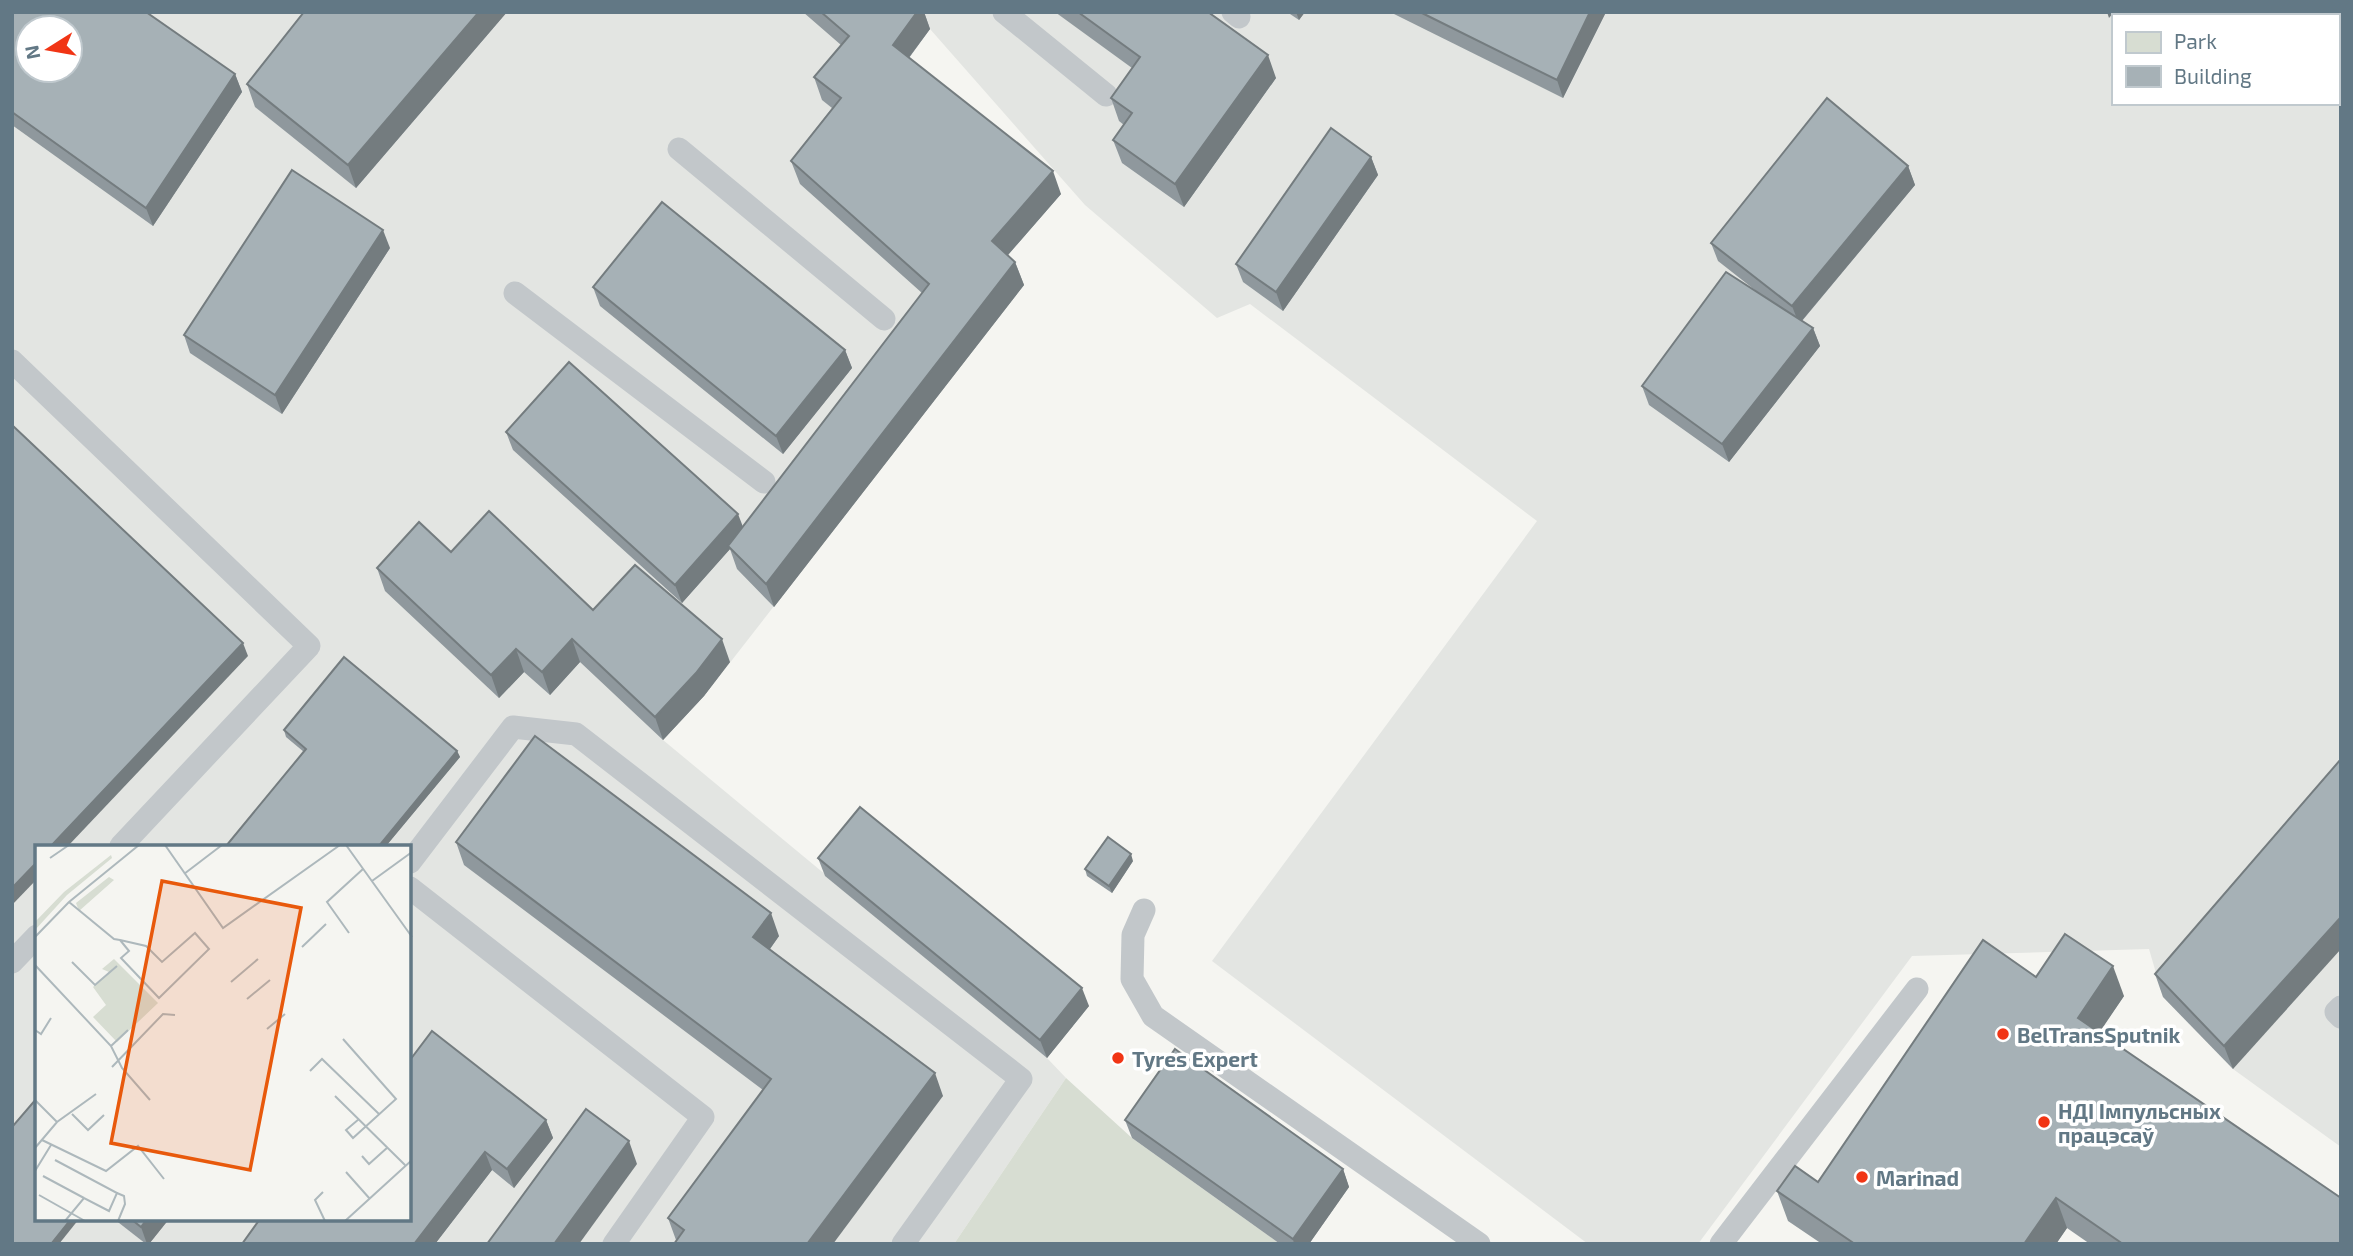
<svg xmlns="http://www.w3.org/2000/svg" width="2353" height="1256" font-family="'Exo 2',sans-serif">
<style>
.built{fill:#e3e5e2;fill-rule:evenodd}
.green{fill:#d7ddd2}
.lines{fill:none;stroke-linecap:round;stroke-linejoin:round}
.lane{stroke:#c2c7ca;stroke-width:23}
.wall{fill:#8f989d}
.shaded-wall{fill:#747c7f}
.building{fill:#a6b1b6;stroke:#747c7f;stroke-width:2;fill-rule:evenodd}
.poi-dot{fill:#f13515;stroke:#fff;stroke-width:2.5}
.labels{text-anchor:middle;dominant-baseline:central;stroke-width:7;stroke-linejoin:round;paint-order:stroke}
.poi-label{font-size:21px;font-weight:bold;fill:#627885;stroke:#fff;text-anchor:start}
.inset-road{fill:none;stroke:#adb8bc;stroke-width:2}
.view{fill:#e8590c;fill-opacity:0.15;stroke:#e8590c;stroke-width:3.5}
.inset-edge{fill:none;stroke:#627885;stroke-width:3.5}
</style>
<rect width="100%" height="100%" fill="#f5f5f1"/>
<path class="built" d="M12,12h2329v1135l-108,-78 -70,-72 -14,-48 -237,7 -214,288h-110l-376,-283 325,-440 -287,-217 -33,14 -132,-113 -155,-176 -29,39 160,126 -61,70 24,21 -320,411 -41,44 384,318 19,20 -112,166h-942zM2113,16h224v87h-224zM28,28h42v42h-42zM37,846h373v373h-373z"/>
<polygon class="green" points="1066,1078 1132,1138 1280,1244 954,1244"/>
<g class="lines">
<g class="lane">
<polyline points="1004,12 1106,95"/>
<polyline points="1233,12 1239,17"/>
<polyline points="679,149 884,319"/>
<polyline points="515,293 764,482"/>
<polyline points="12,361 309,646 121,846"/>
<polyline points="410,862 513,727 576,734 1021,1079 903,1244"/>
<polyline points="410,888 703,1117 614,1244"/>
<polyline points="1144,910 1133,935 1132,979 1153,1016 1479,1244"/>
<polyline points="12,962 37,936"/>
<polyline points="2341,1007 2336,1012 2341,1017"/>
<polyline points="1721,1244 1917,989"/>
</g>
</g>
<g class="wall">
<polygon points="12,12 235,74 242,92 153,226 12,125"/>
<polygon points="304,12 507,12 356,188 255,107 247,84"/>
<polygon points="803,12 924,12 930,29 909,58 1061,194 1008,255 1015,262 1024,285 774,607 737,569 730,549 682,603 513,450 506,432 743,527 922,293 800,184 791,161 832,108 822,100 814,77 841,45"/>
<polygon points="1055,12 1208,12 1276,78 1184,207 1122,163 1113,140 1124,125 1119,121 1111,98 1132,68"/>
<polygon points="1287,12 1305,12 1299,20"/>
<polygon points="1390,12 1606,12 1563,98"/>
<polygon points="1371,157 1378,175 1283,311 1243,282 1236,264"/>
<polygon points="1908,166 1915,185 1802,321 1813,328 1820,346 1729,462 1649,405 1642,386 1760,294 1718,261 1711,243"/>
<polygon points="390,248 282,414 190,353 184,335"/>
<polygon points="593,287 845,350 852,368 783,454 600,306"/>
<polygon points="377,568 593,610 730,662 704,696 663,740 580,662 550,695 524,672 499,698 385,591"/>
<polygon points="284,730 457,751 460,757 386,846 226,846 304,752 286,737"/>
<polygon points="2341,759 2233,1069 2163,997 2155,974"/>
<polygon points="456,842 779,936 770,949 943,1096 676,1240 668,1218 763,1090 464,865"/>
<polygon points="818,858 1089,1006 1047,1058 825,876"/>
<polygon points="1133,861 1112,893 1087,876 1085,869"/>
<polygon points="2036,977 2124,996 2099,1032 2341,1244 2090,1244 2067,1228 2056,1244 1822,1244 1788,1221 1777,1191 1818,1182"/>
<polygon points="410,1060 546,1120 553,1138 514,1188 492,1170 435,1244 242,1244"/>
<polygon points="1125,1120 1343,1169 1349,1187 1309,1244 1280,1244 1132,1138"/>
<polygon points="114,1219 169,1219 149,1244 146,1244"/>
</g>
<g class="shaded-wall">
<polygon points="479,12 507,12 356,188 348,165"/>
<polygon points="917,12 924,12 930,29 901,68 893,45"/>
<polygon points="1296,12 1305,12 1299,20"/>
<polygon points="1590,12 1606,12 1563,98 1557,80"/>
<polygon points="2107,12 2114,12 2109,18"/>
<polygon points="1268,55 1276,78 1184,207 1175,184"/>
<polygon points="235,74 242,92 153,226 146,208"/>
<polygon points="1371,157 1378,175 1283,311 1276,292"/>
<polygon points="1908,166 1915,185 1799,324 1792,306"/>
<polygon points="1053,171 1061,194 1000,264 992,241"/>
<polygon points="383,230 390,248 282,414 275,395"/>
<polygon points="1015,262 1024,285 774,607 766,584"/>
<polygon points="1813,328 1820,346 1729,462 1722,444"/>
<polygon points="845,350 852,368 783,454 776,436"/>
<polygon points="738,514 745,532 728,546 730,549 682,603 675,585"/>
<polygon points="572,639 580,662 550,695 542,672"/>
<polygon points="722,639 730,662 704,696 663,740 655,717"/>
<polygon points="243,643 248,656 68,846 51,846"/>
<polygon points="516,649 524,672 499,698 491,675"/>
<polygon points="457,751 460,757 386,846 379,846"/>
<polygon points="1131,854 1133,861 1112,893 1109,886"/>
<polygon points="37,862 37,879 12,905 12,888"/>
<polygon points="771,913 779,936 762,960 753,937"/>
<polygon points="2341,917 2341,949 2233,1069 2224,1046"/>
<polygon points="2113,966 2124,996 2089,1048 2078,1018"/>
<polygon points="1082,988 1089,1006 1047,1058 1040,1040"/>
<polygon points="935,1073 943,1096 833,1244 807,1244"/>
<polygon points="546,1120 553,1138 514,1188 507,1169"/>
<polygon points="629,1141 637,1164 579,1244 554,1244"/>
<polygon points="485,1152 492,1170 435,1244 414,1244"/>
<polygon points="1343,1169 1349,1187 1309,1244 1294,1244 1293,1239"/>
<polygon points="2056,1198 2067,1228 2056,1244 2024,1244"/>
<polygon points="71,1219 79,1219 59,1244 51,1244"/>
<polygon points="147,1219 169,1219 149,1244 147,1244 141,1227"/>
</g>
<g class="building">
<path d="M12,12h134l89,62 -89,134 -134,-96zM28,28h42v42h-42z"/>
<polygon points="304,12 479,12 348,165 247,84"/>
<polygon points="821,12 917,12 893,45 1053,171 992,241 1015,262 766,584 728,546 929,284 791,161 841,98 814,77 849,36"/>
<polygon points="1078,12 1208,12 1268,55 1175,184 1113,140 1132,113 1111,98 1140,57"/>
<polygon points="1420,12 1590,12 1557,80"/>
<polygon points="1827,98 1908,166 1792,306 1711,243"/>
<polygon points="1331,128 1371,157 1276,292 1236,264"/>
<polygon points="292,170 383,230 275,395 184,335"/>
<polygon points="662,202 845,350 776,436 593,287"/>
<polygon points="1726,272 1813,328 1722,444 1642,386"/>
<polygon points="569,362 738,514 675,585 506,432"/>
<polygon points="12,425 243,643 51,846 37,846 37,862 12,888"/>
<polygon points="489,511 593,610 635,565 722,639 696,673 655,717 572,639 542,672 516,649 491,675 377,568 419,522 451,552"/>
<polygon points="344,657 457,751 379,846 226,846 306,749 284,730"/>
<polygon points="535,736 771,913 753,937 935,1073 807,1244 674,1244 684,1230 668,1218 771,1079 456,842"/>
<polygon points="2341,759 2341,917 2224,1046 2155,974"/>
<polygon points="860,807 1082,988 1040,1040 818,858"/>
<polygon points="1108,837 1131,854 1109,886 1085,869"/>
<polygon points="2065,934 2113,966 2078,1018 2341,1198 2341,1244 2123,1244 2056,1198 2024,1244 1855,1244 1777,1191 1795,1166 1818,1182 1983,940 2036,977"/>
<polygon points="432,1031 546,1120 507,1169 485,1152 414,1244 242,1244 260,1219 410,1219 410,1060"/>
<polygon points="1175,1049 1343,1169 1293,1239 1125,1120"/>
<polygon points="37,1098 37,1219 71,1219 51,1244 12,1244 12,1127"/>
<polygon points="586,1109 629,1141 554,1244 487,1244"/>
<polygon points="131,1219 147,1219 141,1227"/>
</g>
<g class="poi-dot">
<circle cx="2003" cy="1034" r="7"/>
<circle cx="1118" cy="1058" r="7"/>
<circle cx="2044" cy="1122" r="7"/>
<circle cx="1862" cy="1177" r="7"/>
</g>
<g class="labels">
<g class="poi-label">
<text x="2017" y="1034">BelTransSputnik</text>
<text x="1132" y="1058">Tyres Expert</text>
<text x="2058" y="1110">НДІ Імпульсных<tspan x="2058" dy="24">працэсаў</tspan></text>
<text x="1876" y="1177">Marinad</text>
</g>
</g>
<g transform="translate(35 845)">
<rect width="376" height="376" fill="#f5f5f1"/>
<path d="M76,10l1,3 -45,37 -32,35v-8l29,-30zM74,32l5,3 -35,31 -3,-8zM79,114l44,44 -41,39 -24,-25 13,-12 -13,-18 16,-15 -7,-3z" fill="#d7ddd2"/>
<path class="inset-road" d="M130,0l58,83 117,-83M311,0l66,92M15,13l19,-13M149,29l38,-29M337,36l40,-29M34,57l45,37 6,1 26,6 16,16 33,-29 14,16 -50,49 -38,-40 8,-7 -9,-11M314,88l-22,-31 36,-33M0,92l34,-35 70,-57M267,102l24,-23M37,117l23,23 22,-19M0,120l76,81 11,22 28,32M196,137l27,-23M212,154l23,-19M232,184l18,-15M0,185l6,4 10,-16M308,194l53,60 -43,39 -7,-8 13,-11M76,201l17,-16M77,222l51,-53 12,1M275,226l12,-12 57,55M300,251l70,69M0,255l22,22M37,269l16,16 16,-15M7,295l64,31 32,-25 26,33M0,303l22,-26 39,-28M327,311l7,8 19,-17M20,315l62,33 -8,18 -25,-13 -19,23M0,326l16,-26M311,327l24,27M8,331l41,22M288,347l-8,8 10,21M82,348l7,3 1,8 -7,17M4,350l46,26M310,376l67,-61"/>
<path class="view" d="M127,36l139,27 -51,262 -139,-27z"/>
<rect width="376" height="376" class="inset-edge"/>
</g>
<rect width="2353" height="1256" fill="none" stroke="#627885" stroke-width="28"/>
<rect x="2112" y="14" width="228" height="91" fill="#ffffff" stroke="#c0c9ce" stroke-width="2"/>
<rect x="2126" y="32" width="35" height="21" fill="#d7ddd2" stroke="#c0c9ce" stroke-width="2"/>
<text x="2174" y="49" font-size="21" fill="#627885">Park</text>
<rect x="2126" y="66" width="35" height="21" fill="#a6b1b6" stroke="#c0c9ce" stroke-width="2"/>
<text x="2174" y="84" font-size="21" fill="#627885">Building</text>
<g transform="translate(49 49) rotate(259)"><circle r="33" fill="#ffffff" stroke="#c0c9ce" stroke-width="2"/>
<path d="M0-5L12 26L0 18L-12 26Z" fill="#f13515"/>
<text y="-10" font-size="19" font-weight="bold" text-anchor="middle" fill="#627885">N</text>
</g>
</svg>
